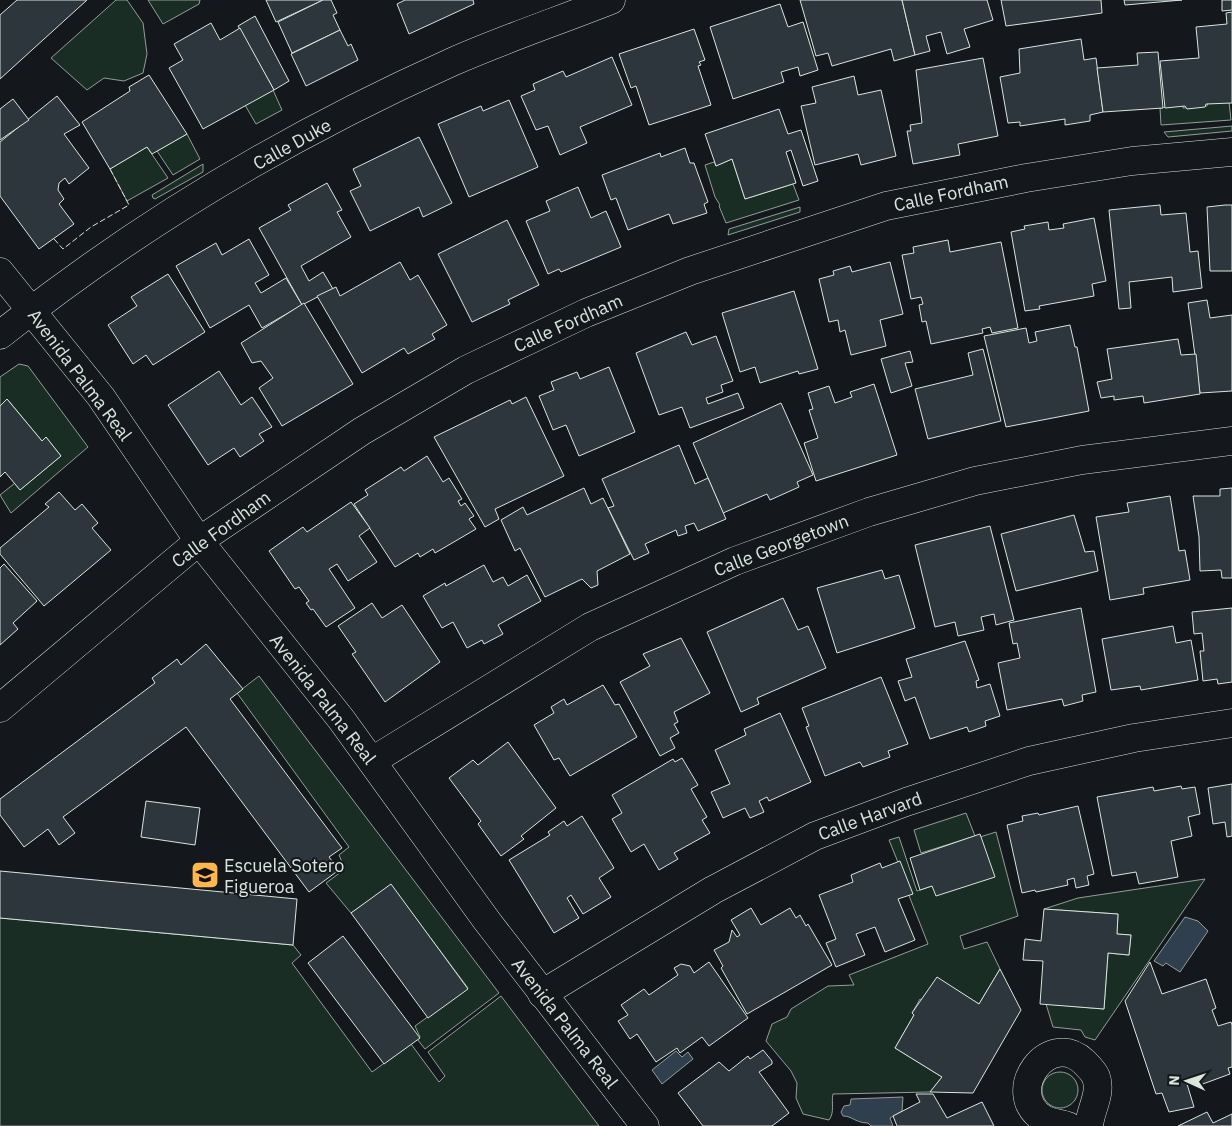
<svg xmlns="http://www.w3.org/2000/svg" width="1232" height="1126" font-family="'IBM Plex Sans',sans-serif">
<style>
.green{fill:#1a2d24;stroke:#939e99}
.water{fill:#2f3f4d;stroke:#939e99}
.building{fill:#2c363c;stroke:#d8e6dc}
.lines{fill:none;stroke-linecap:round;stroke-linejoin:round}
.minor-casing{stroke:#d8e6dc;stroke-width:29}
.minor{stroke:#14181c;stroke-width:28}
.fence{stroke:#d8e6dc;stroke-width:1;stroke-dasharray:6 2.5;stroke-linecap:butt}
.labels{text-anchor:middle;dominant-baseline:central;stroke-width:4;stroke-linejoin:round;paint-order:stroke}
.street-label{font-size:18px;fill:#d8e6dc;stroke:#14181c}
.poi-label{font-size:18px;fill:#d8e6dc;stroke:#14181c;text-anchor:start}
</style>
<rect width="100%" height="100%" fill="#14181c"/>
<g class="green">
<polygon points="116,0 127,0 143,23 147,54 143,73 124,81 104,78 87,90 51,58"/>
<polygon points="148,0 200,0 199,4 163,24"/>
<polygon points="273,90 282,110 256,124 245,105"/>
<polygon points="1229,102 1231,120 1161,125 1160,108 1183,105 1183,108 1207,106 1208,103"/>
<polygon points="1232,126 1232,131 1168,137 1164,132"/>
<polygon points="187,134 200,159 173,175 157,151"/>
<polygon points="147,147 168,178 127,201 110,169"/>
<polygon points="732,159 745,199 793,184 799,200 726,223 719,206 720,205 715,197 705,165 714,162 716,166"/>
<polygon points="203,164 203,172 155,199 153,198 152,195"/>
<polygon points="800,207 800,212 728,235 729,229"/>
<polygon points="19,364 28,366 88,447 11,513 0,495 15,483 20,490 61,456 46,437 42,441 8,400 0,406 0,377"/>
<polygon points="259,676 499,993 425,1049 417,1039 420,1037 415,1026 468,988 391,885 351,913 326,883 345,869 339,855 349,847 237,693"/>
<polygon points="966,813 975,836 921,853 914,830"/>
<path d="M996,832l22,84 -58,20 4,13 23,-7 13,27 -21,35 -42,-26 -15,22 -2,-1 -8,14 2,2 -19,33 47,29 -12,15 -97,2c-2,9 2,18 -4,26l-26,-6 -7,-16 1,-15 -6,-12 -25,-30 6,-17 15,-7 4,-8 37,-23 26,-1 -5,-10 79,-31 -20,-51 2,-1 -21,-52 10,-3 18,54 15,-5 48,-49z"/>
<polygon points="1205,879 1095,1040 1085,1037 1081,1030 1053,1027 1046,1004 1104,1009 1108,953 1129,955 1131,935 1117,934 1118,914 1044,909 1078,898"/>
<polygon points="0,918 293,945 301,955 292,963 372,1072 411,1044 439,1082 445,1076 428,1052 501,996 599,1126 0,1126"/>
<circle cx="1060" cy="1090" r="18"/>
</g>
<g class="water">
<polygon points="1185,917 1198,921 1208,931 1180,972 1166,963 1163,966 1154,961"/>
<polygon points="676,1051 682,1057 688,1052 693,1059 662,1084 652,1070"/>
<path d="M903,1097l-1,14 -12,7 3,8h-22l-3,-3c-12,0 -16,-7 -25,-7l-2,-4 3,-6 6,-1 1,-6z"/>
</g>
<g class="building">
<polygon points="17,0 87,0 0,79 0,15"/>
<polygon points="266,0 323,0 276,22"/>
<polygon points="323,0 331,0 337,13 333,15 340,30 292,53 278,22"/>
<polygon points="405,0 473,0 474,4 409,34 397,4"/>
<polygon points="800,0 902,0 915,55 894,61 891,49 832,66 828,53 816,56"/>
<polygon points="902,0 987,0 993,20 964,29 970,47 947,54 941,32 926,36 930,51 915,55"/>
<polygon points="1001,0 1101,0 1102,13 1006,26"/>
<polygon points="1124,0 1182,0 1125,5"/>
<polygon points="1222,0 1232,0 1232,10 1222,11"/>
<polygon points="780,4 788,27 803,22 818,70 800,76 798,67 781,72 784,82 733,99 710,27"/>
<polygon points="1232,12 1232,103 1206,104 1205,107 1187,109 1185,106 1165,108 1160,61 1199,58 1196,27 1227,24 1226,13"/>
<polygon points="255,16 289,81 274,90 238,26"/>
<polygon points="211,23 220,40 240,28 274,90 203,129 169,68 183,60 174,44"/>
<polygon points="694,29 705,60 699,62 701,65 698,66 711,105 649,125 636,86 631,88 619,54"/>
<polygon points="340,30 348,46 351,44 358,60 306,86 291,54"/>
<polygon points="1081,39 1084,60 1096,58 1103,112 1090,115 1090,121 1065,125 1065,119 1020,126 1020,122 1008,123 1000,77 1020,73 1019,49"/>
<polygon points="1158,52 1163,108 1103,112 1097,68 1138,65 1137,53"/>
<polygon points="612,57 632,105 580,127 587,143 560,155 548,126 536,130 521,96 535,90 533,84 563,71 566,77"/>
<polygon points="983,58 998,136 958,144 960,155 913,164 907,131 911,131 910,125 922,123 916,70"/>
<polygon points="149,75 187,134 152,154 147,147 110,169 82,122 130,91 129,87"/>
<polygon points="854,76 858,95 881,90 896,156 861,165 858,154 815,165 801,106 816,103 812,87"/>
<polygon points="57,96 80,125 64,134 89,168 69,184 65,178 59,183 58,190 64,199 59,204 74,224 39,249 0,196 0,142"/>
<polygon points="13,99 29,120 0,140 0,109"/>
<polygon points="509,100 538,167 469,197 438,124 481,106 483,111"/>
<polygon points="779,109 788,134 801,130 818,181 803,186 791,150 786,152 796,183 745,199 732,159 716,166 705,134"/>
<polygon points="419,137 452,203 423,217 419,207 370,231 350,191 361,186 353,169"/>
<polygon points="685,148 690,163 694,163 708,202 704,204 707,213 673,224 669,214 628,230 616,198 611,200 602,175 660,153 661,157"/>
<polygon points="327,183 342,210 337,212 351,237 301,266 309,281 323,272 333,289 302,305 259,228 291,210 288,205"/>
<polygon points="578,187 591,218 606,211 621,247 561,272 559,269 548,274 526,221 550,211 546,201"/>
<polygon points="1160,205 1161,215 1186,213 1190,252 1198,251 1202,288 1173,292 1172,277 1129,282 1131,308 1119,309 1109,210"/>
<polygon points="1225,205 1232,205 1232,271 1210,271 1207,207"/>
<polygon points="1094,218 1106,281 1092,284 1094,296 1039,306 1040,309 1025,311 1011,232 1025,229 1024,226 1048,222 1049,230 1064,228 1063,224"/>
<polygon points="507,220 539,285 508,300 510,304 472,322 438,254"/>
<polygon points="249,239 269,275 255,283 261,293 286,278 302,305 262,328 249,305 210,328 176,266 216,243 222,255"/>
<polygon points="948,240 950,252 1001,242 1018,328 992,333 990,327 982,329 983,333 931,344 926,321 922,322 919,305 923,304 921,297 911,299 902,255 914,253 913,247"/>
<polygon points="400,262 410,280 418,275 447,325 432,334 435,339 408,354 404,348 362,373 317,296 336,287 340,296"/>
<polygon points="890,262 903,314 880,320 886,346 851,355 845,330 840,332 838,320 829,322 819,279 834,275 833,271 850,266 852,272"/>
<polygon points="168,274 205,332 153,365 146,355 133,364 108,325 137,306 131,297"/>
<polygon points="794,291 818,369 799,374 798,371 760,383 755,367 740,372 722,313"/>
<polygon points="1207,300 1210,318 1232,315 1232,391 1200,393 1188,303"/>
<polygon points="304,303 353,384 282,426 259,388 273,378 261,361 252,363 241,343"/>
<polygon points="1070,325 1075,347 1077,347 1089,411 1006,427 984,336 1026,328 1029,343 1037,341 1035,332"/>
<polygon points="686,332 692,345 716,336 733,381 721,385 723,392 706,398 708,404 738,393 744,408 690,428 682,407 659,415 636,353"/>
<polygon points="1178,339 1181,355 1196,354 1200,394 1144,403 1143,396 1114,400 1114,396 1101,398 1097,382 1112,379 1107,349"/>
<polygon points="983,349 1001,421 928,439 915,389 973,375 968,353"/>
<polygon points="910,351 913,362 905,363 912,386 891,393 881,359"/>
<polygon points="609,367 635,432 579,456 566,425 553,430 539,396 554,390 551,382 577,372 580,379"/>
<polygon points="219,371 241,405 252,397 272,427 259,434 264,441 240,457 234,448 208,465 168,405"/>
<polygon points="874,384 897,455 816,481 804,443 818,438 809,410 813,409 808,393 829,386 835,403 852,397 850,392"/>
<polygon points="526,397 564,476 495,509 499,519 485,527 434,437 510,400 512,404"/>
<polygon points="7,399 42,441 46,437 61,456 20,490 5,472 0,477 0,406"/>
<polygon points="781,403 813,475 797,482 799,487 770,500 767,494 723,513 693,443"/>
<polygon points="679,445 695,484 708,478 726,519 698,531 694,523 685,526 687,533 678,536 676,530 645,544 649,553 634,560 608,508 614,506 602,479"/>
<polygon points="427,456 443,482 449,478 462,499 458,501 461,506 465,503 474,516 469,519 476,529 435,553 433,549 420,557 418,553 395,567 354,504 368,495 365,490 401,467 404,471"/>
<polygon points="584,488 591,504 603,498 630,554 597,571 598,585 591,588 582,579 545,597 520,548 515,551 501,520 523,507 527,515"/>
<polygon points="1232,488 1232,578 1222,578 1221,570 1200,571 1199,537 1193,496 1220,496 1220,489"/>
<polygon points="59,492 75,510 82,504 98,523 92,528 111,550 44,606 0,554 0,548 49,507 45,504"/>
<polygon points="1170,496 1179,551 1185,550 1190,580 1143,588 1144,594 1110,600 1096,517 1129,512 1127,503"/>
<polygon points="351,502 370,528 359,536 377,562 348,581 337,564 329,569 355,608 326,627 313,609 311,610 306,603 309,601 299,587 295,589 269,551 303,527 307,532"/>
<polygon points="1074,515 1085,552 1094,551 1098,571 1016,591 1001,534"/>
<polygon points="990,526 1014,620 996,625 994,614 981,617 984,630 958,636 955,622 935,627 915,545"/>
<polygon points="4,564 37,601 13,623 18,629 0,645 0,568"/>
<polygon points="484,565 493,582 503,577 508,586 527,575 541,601 498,625 503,634 484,644 482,640 467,648 453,622 442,628 423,596 445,583 446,586"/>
<polygon points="882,570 885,579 899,575 915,628 837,653 817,588"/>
<polygon points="783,598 798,630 808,626 826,668 757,698 759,704 741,712 707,632"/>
<polygon points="372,603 382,618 402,605 440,662 385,702 352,654 356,652 338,626"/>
<polygon points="1081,608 1096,692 1082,695 1083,701 1064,706 1062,699 1007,710 998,663 1020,658 1017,643 1013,644 1009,623"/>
<polygon points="1232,608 1232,682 1218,684 1217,679 1203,681 1200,651 1204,651 1202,633 1194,634 1192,612"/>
<polygon points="1173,626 1176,643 1191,640 1198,680 1141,690 1140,686 1111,690 1102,639"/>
<polygon points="681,638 710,693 674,712 678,722 674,724 679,733 670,738 675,748 660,756 620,682 650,666 643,654"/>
<polygon points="965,641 979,680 976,681 977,688 990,684 1000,716 985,721 986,726 969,732 967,727 930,739 915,697 905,701 898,681 912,677 906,659"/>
<polygon points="206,644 243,689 230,699 342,848 329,857 339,870 309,892 186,727 63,817 75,833 59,845 48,829 24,847 0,815 0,799 155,683 152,678 177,659 181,665"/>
<polygon points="881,677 908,744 888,751 890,757 863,767 860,762 825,776 806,727 809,726 802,708"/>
<polygon points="603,685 615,705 619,704 637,737 570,776 559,758 554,760 534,725 554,713 551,707 564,699 567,705"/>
<polygon points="780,713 811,782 769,801 767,797 759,801 764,812 750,818 745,808 723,818 711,792 730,784 715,750 746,735 744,729"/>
<polygon points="508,742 556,808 521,836 524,839 501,856 478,824 481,821 449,778 473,760 478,765"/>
<polygon points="682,758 698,785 691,789 707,817 702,820 710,833 674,853 678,859 659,870 644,844 631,852 612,819 622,813 612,795 673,759 675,762"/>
<polygon points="1232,784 1232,836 1227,837 1225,822 1213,824 1208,788"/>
<polygon points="1181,786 1182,789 1195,787 1200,814 1188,817 1192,836 1171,841 1178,877 1139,884 1136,872 1112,876 1097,797 1153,787 1154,791"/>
<polygon points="146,801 200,808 195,845 141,837"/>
<polygon points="1078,806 1094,874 1087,876 1089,885 1076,888 1074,878 1067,880 1068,885 1036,892 1035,890 1022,893 1007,825 1023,821 1022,816 1038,813 1039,815"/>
<polygon points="582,816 614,868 599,878 611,897 583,914 571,895 567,898 579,918 554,933 509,860 550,835 548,832 564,821 567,826"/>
<polygon points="980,834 995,877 936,896 932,886 920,890 910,858"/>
<polygon points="900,861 913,894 898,899 915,940 885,952 875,927 856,934 865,955 836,967 826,943 836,939 819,895 853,882 851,875 880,863 882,868"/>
<polygon points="0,871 297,899 293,945 0,918"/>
<polygon points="391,884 468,989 428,1018 351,913"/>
<polygon points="751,908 761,925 790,908 796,918 800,915 806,926 808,924 832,965 747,1014 721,968 723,966 714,950 729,942 732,930 737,937 740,935 731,920"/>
<polygon points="1044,909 1118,914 1117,934 1131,935 1129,955 1108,953 1104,1009 1040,1004 1043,961 1023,960 1025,939 1041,941"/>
<polygon points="343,936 420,1038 384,1064 308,963"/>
<polygon points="709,962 748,1018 709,1046 702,1037 680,1053 677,1048 656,1062 637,1034 630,1039 618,1021 628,1015 621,1005 644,989 649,995 678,975 674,968 681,964 690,966 694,973"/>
<polygon points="1150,962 1162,994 1206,979 1216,1008 1212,1010 1218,1026 1231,1022 1232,1025 1232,1067 1228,1068 1230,1074 1200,1085 1198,1080 1187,1084 1194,1107 1169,1112 1162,1093 1156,1094 1125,1001"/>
<polygon points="1000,969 1021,1010 973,1093 930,1092 942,1077 895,1048 914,1015 912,1013 937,977 979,1004"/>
<polygon points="763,1050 772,1061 772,1064 759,1072 789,1113 772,1126 703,1126 678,1093 719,1062 729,1071 748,1056 750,1059"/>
<polygon points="916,1094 933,1094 947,1118 982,1102 994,1126 897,1126 893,1116 920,1102"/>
<polygon points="1207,1112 1213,1123 1232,1114 1232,1126 1178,1126"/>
</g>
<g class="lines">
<defs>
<g id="minor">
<polyline points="0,272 101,397 199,541 341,719 487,921 645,1126"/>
<path d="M0,335c138,-110 291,-201 452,-273 52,-23 106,-41 159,-62"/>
<polyline points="0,708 199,541 362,431 466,370 586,313 690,271 886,206 1026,178 1132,161 1232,152"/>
<polyline points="372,761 590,627 735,561 869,512 975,481 1082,460 1232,441"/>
<polyline points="542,994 713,890 815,836 906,802 1029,761 1134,738 1232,723"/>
<path d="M1068,1126c-8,-3 -19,-3 -26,-8 -39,-27 7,-89 42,-56 4,4 10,10 12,15 6,17 -6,33 -7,49"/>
</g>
</defs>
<use href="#minor" class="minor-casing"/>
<use href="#minor" class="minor"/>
<polyline class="fence" points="54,239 63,249 91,227 129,205 110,169"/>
</g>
<defs>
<symbol id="school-square" viewBox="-11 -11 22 22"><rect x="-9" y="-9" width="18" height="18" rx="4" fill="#ffb74d" stroke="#14181c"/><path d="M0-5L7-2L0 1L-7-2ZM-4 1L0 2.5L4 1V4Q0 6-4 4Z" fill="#111"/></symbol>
</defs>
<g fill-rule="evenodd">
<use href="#school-square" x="189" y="859" width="32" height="32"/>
</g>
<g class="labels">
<g class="street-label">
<text transform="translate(292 144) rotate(-29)">Calle Duke</text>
<text transform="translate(951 193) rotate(-12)">Calle Fordham</text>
<text transform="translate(568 323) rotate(-24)">Calle Fordham</text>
<text transform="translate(80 375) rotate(53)">Avenida Palma Real</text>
<text transform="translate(221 529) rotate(-36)">Calle Fordham</text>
<text transform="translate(781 545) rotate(-21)">Calle Georgetown</text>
<text transform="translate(323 699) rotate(52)">Avenida Palma Real</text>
<text transform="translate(870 816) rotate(-20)">Calle Harvard</text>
<text transform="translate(565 1023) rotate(52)">Avenida Palma Real</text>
</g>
<g class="poi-label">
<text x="224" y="865">Escuela Sotero<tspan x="224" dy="21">Figueroa</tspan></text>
</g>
</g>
<g transform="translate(1187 1081) rotate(273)" stroke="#14181c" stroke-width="4" paint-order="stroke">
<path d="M0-4L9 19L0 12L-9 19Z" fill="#d8e6dc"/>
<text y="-8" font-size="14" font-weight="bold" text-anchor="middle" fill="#d8e6dc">N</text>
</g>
</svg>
